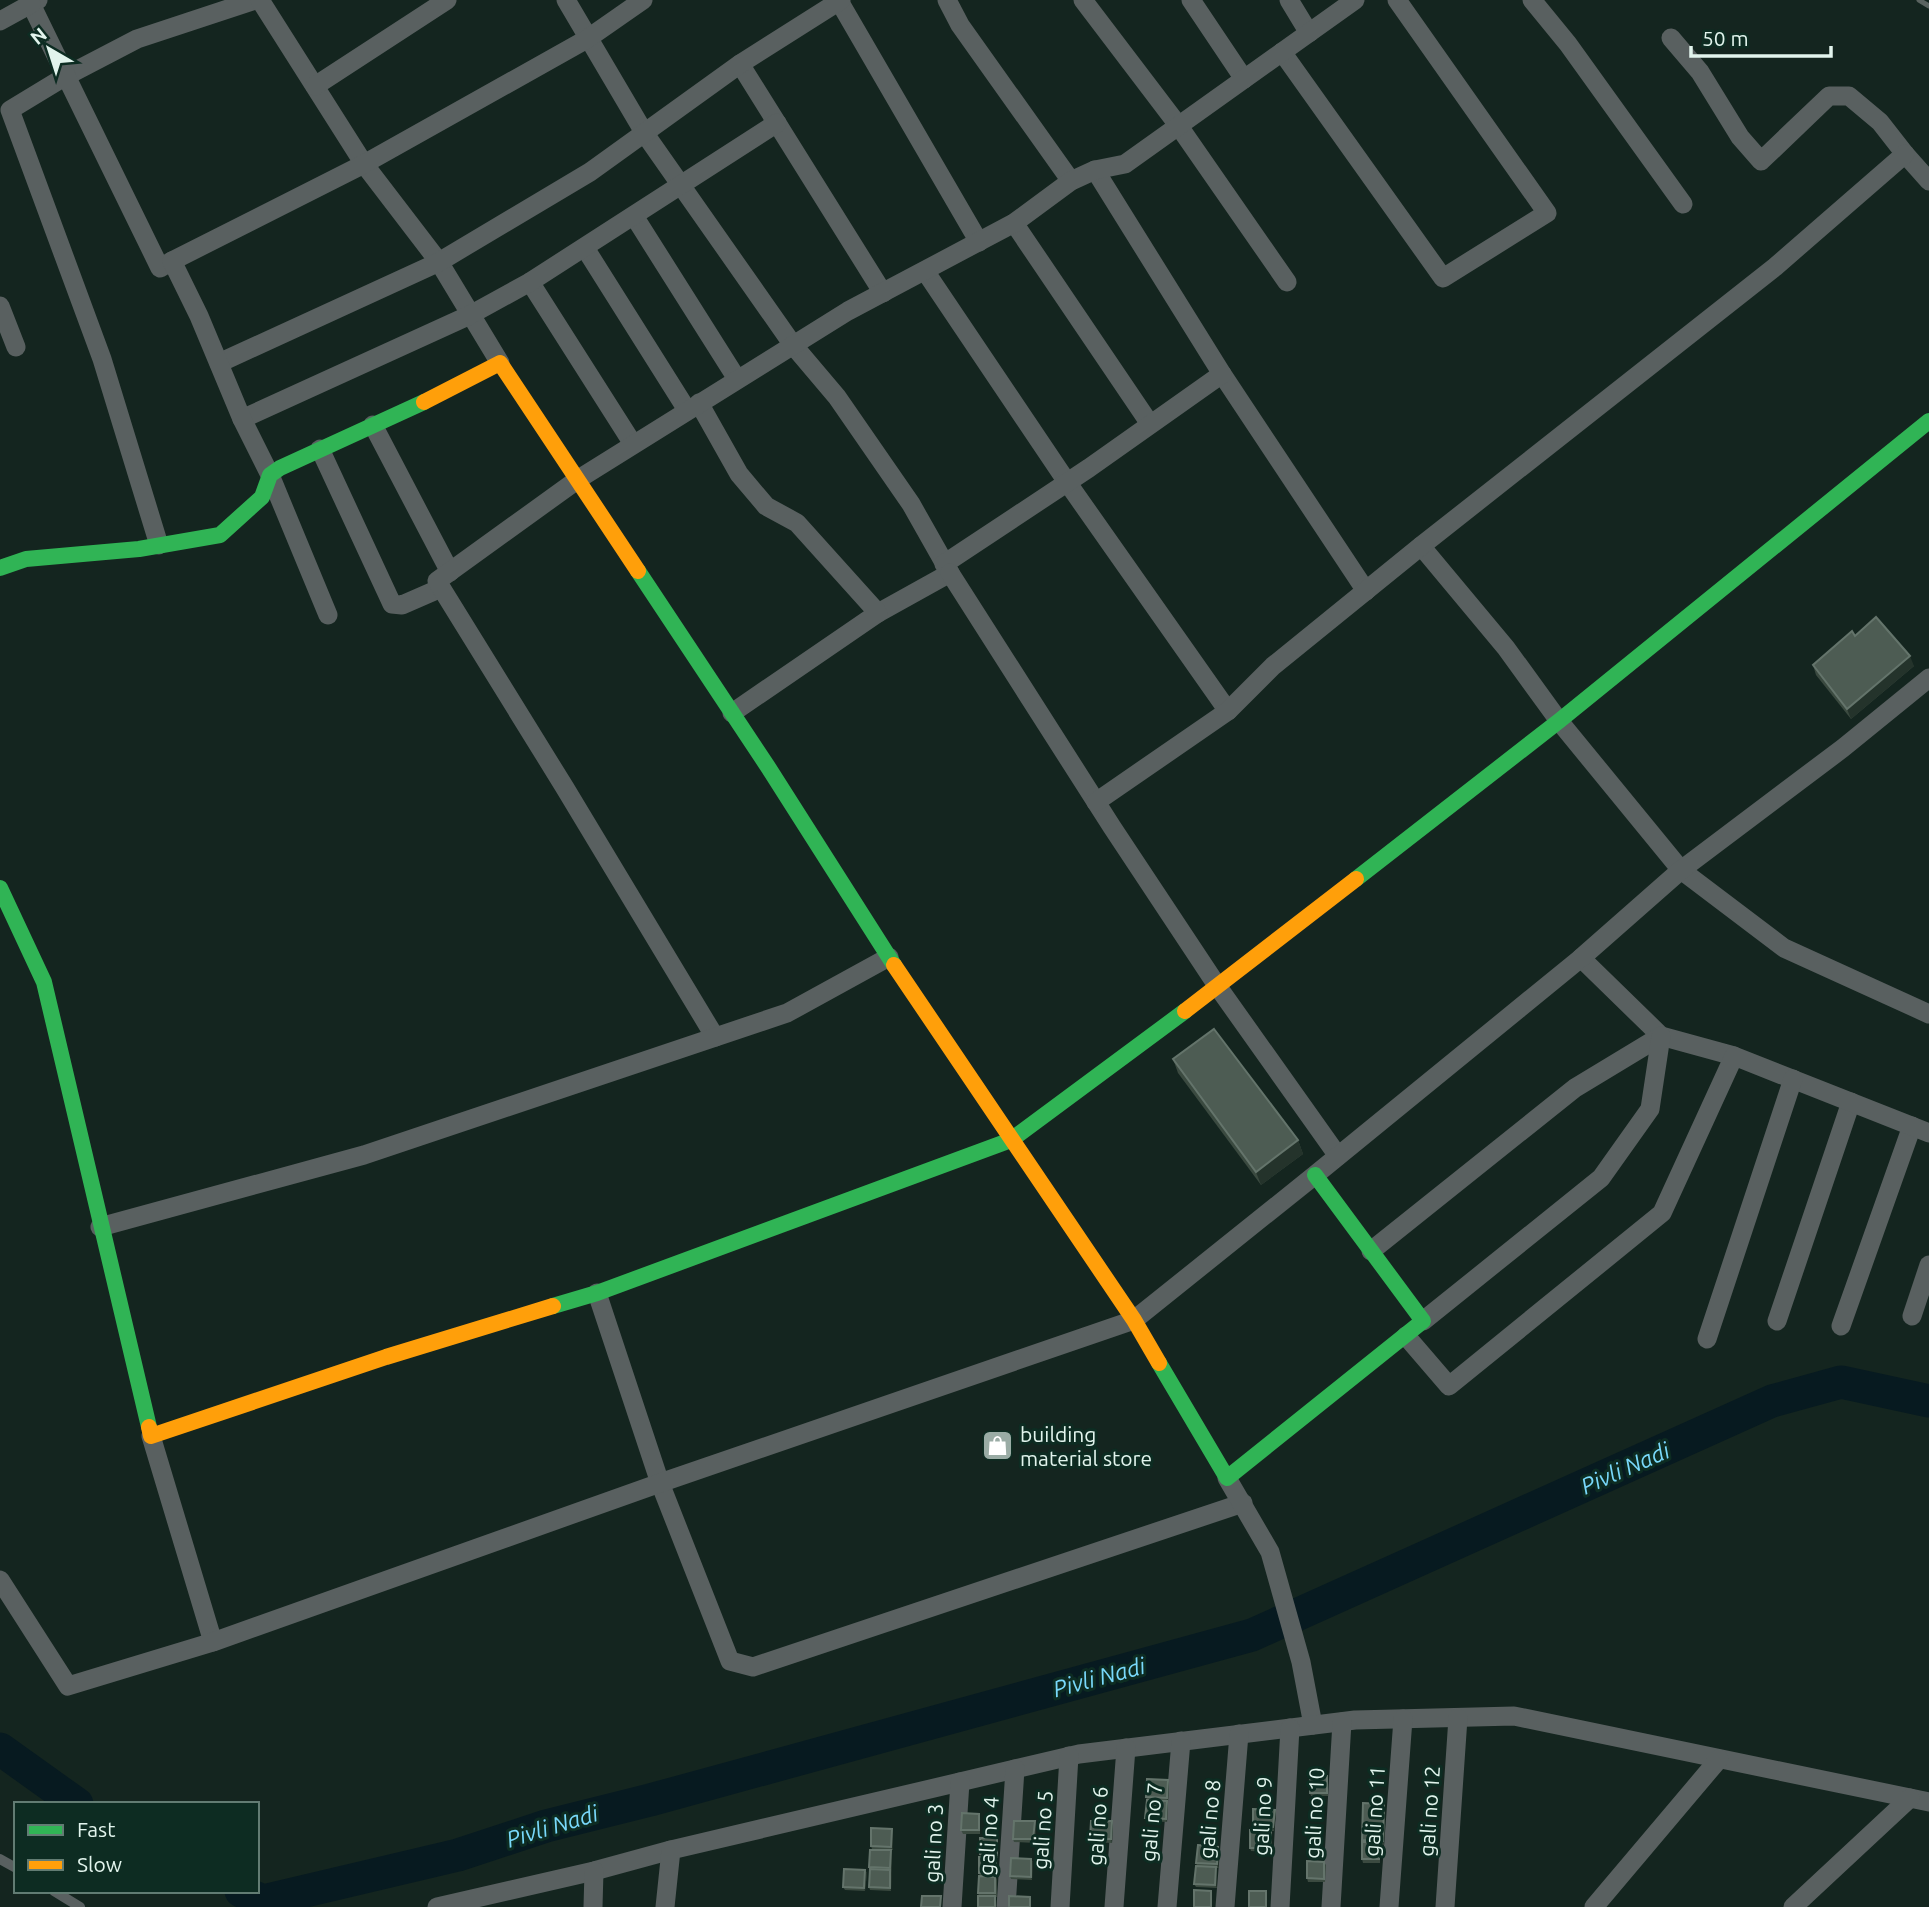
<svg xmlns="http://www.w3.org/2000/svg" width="1929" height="1907" font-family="Ubuntu,sans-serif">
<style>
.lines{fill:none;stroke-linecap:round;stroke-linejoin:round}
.river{stroke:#071a20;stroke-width:33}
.lane{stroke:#596060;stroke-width:10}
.street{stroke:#596060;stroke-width:19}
.fast{stroke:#30b455;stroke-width:16}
.slow{stroke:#ff9f0a;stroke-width:16}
.rail{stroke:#5a6360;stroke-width:5}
.wall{fill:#3b4a40}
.shaded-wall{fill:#24332b}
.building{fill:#4d5c53;stroke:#64746b;stroke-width:2}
.labels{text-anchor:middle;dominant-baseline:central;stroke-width:6;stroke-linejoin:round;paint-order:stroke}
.poi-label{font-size:21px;fill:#e2f4ed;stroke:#0d2c22;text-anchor:start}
.street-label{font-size:21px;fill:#e2f4ed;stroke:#0d2c22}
.water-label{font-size:23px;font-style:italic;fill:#79d9fb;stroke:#0d2c22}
</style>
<rect width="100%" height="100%" fill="#14251f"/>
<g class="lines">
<g class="river">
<polyline points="0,1749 77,1804"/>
<polyline points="241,1891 263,1901 458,1855 546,1826 650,1800 1252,1635 1772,1401 1841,1382 1929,1401"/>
</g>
<g class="lane">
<polyline points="0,1859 16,1868"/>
<polyline points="54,1891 80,1907"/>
</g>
<g class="street">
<polyline points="38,0 31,4 66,76 137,39 255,0"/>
<polyline points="260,0 364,164 439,262 500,363"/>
<polyline points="566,0 645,134 793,345 837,397 911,504 950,573 878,613"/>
<polyline points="947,0 960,25 1071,181"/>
<polyline points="1083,0 1178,125 1287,282"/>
<polyline points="1191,0 1244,79"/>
<polyline points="1289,0 1309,33"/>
<polyline points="1532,0 1568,44 1683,204"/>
<polyline points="839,1 979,242"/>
<polyline points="0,21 31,4"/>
<polyline points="1671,38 1700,72 1740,137 1761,161 1829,96 1849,96 1880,122 1905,154 1929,181"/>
<polyline points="1282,52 1443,278 1547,213 1397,0"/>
<polyline points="740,64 883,293"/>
<polyline points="315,86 447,0"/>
<polyline points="634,216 737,379"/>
<polyline points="1014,223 1150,424"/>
<polyline points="585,248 687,410"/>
<polyline points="925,271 1067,482 1228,711"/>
<polyline points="530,282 633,444"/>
<polyline points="0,306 16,347"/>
<polyline points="219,363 439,262 590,172 740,64 841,0"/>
<polyline points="1222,374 1366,591"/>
<polyline points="699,403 739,474 766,506 797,523 878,613 732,713"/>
<polyline points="242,419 470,315 530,282 777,123"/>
<polyline points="373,425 450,572"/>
<polyline points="320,449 392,604 402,605 441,588"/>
<polyline points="159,545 102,359 10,110 66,76 160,268 172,261"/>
<polyline points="1421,546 1506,648 1559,721 1681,870 1784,948 1929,1014"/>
<polyline points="944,564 1089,468 1222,374 1095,170"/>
<polyline points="950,573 1112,827 1218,987 1338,1156"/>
<polyline points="328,615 270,475 242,419 199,316 172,261 364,164 587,39 643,0"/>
<polyline points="1096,802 1228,711 1273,666 1421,546 1775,267 1905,154"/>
<polyline points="1581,958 1661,1036 1734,1056"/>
<polyline points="715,1037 565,788 437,581 577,480 848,311 1014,223 1071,181 1095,170 1125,164 1355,0"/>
<polyline points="100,1227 364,1155 787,1013 889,957"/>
<polyline points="1371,1251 1575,1088 1661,1036"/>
<polyline points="597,1293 660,1483 730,1661 753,1667 1243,1503"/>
<polyline points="1912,1316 1929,1265"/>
<polyline points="1423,1321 1601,1178 1650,1109 1661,1036"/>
<polyline points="1777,1321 1851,1102"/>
<polyline points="1841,1326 1912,1126"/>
<polyline points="1406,1336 1449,1386 1662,1213 1734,1056 1929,1133"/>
<polyline points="1707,1339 1793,1079"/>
<polyline points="151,1436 213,1642"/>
<polyline points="1227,1478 1270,1552 1301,1662 1313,1725"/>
<polyline points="0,1580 68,1686 213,1642 660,1483 1134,1320 1315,1175 1581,958 1681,870 1843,748 1929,678"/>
<polyline points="437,1907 594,1871 671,1850"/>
<polyline points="593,1907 594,1871"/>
<polyline points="665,1907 671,1850 1079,1754 1355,1720 1514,1716 1929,1802"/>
<polyline points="952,1907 960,1782"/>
<polyline points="1006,1907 1015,1769"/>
<polyline points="1060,1907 1069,1756"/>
<polyline points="1114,1907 1126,1748"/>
<polyline points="1167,1907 1181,1741"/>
<polyline points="1225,1907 1239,1734"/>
<polyline points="1280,1907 1290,1728"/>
<polyline points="1331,1907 1342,1722"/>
<polyline points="1389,1907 1403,1719"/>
<polyline points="1445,1907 1458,1718"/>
<polyline points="1594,1907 1719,1759"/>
<polyline points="1793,1907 1910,1798"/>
</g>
<g class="fast">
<polyline points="0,568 26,559 139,549 220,535 262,497 270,475 280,468 424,402"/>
<polyline points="638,571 768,767 894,965"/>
<polyline points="1356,879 1559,721 1929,421"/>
<polyline points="0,888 44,982 149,1427"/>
<polyline points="553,1306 597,1293 1011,1140 1185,1011"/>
<polyline points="1159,1363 1227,1478 1423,1321 1315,1175"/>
</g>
<g class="slow">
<polyline points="424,402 500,363 638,571"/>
<polyline points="894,965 1134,1320 1159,1363"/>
<polyline points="1185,1011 1356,879"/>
<polyline points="149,1427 151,1436 386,1357 553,1306"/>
</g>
<polyline class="rail" points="1919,0 1929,6"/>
</g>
<g class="wall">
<polygon points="1855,636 1914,666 1851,719 1816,675 1813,665"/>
<polygon points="1173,1059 1298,1140 1303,1154 1261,1185 1178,1073"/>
<polygon points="1327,1776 1328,1780 1328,1796 1311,1796 1310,1793"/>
<polygon points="1168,1780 1169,1784 1167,1822 1147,1821 1145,1818 1147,1800 1146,1797"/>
<polygon points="1384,1804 1385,1808 1384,1845 1380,1844 1380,1863 1363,1863 1362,1859 1362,1840"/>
<polygon points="1276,1813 1274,1831 1271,1831 1272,1834 1271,1852 1251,1851 1250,1848 1270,1831 1254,1829 1253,1826"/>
<polygon points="979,1814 980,1817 980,1834 963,1834 961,1830"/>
<polygon points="1035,1821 1036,1825 1035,1843 1014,1842 1013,1839"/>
<polygon points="1113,1825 1112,1843 1092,1842 1090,1839"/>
<polygon points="892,1829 893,1832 893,1850 872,1849 871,1846"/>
<polygon points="998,1841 998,1858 997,1858 997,1877 996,1877 997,1880 997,1897 995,1897 996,1900 979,1896 978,1893 980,1876 979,1873 981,1857 980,1854"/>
<polygon points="1218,1847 1219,1850 1219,1868 1216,1868 1217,1870 1217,1888 1196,1887 1194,1884 1197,1866 1196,1863"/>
<polygon points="891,1850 892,1854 891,1891 870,1890 869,1887 869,1867"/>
<polygon points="1031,1859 1033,1862 1032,1880 1011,1879 1010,1876"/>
<polygon points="1324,1862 1326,1865 1325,1882 1308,1882 1307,1878"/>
<polygon points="865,1870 867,1873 865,1891 845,1890 843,1887"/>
</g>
<g class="shaded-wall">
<polygon points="1910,656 1914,666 1851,719 1847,709"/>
<polygon points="1298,1140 1303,1154 1261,1185 1256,1172"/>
<polygon points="1168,1780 1169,1784 1168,1801 1167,1798"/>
<polygon points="1167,1801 1168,1804 1167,1822 1166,1819"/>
<polygon points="1384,1804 1385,1808 1384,1845 1383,1841"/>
<polygon points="1275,1810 1276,1813 1274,1831 1273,1827"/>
<polygon points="1035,1821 1036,1825 1035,1843 1033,1839"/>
<polygon points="1112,1821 1113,1825 1112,1843 1111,1839"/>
<polygon points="892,1829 893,1832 893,1850 891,1847"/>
<polygon points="1271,1831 1272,1834 1271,1852 1270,1848"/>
<polygon points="1218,1847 1219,1850 1219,1868 1217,1864"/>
<polygon points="891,1850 892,1854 891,1872 890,1868"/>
<polygon points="1031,1859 1033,1862 1032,1880 1031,1877"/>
<polygon points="1216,1867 1217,1870 1217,1888 1215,1885"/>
<polygon points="865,1870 867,1873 865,1891 864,1888"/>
<polygon points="890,1870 892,1873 891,1891 890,1888"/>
</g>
<g class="building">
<polygon points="1876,617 1910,656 1847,709 1813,665 1852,631 1855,636"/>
<polygon points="1214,1029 1298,1140 1256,1172 1173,1059"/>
<rect x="1310" y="1776" width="17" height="17"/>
<polygon points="1147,1779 1168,1780 1167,1798 1146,1797"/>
<polygon points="1147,1800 1167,1801 1166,1819 1145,1818"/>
<polygon points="1363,1803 1384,1804 1383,1841 1362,1840"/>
<polygon points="1253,1809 1275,1810 1273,1827 1253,1826"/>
<polygon points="962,1813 979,1814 979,1830 961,1830"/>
<polygon points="1014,1821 1035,1821 1033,1839 1013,1839"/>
<polygon points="1091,1821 1112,1821 1111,1839 1090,1839"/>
<polygon points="871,1828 892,1829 891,1847 871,1846"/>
<polygon points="1250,1830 1271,1831 1270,1848 1250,1848"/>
<polygon points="980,1838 997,1838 997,1855 980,1854"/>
<rect x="1362" y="1842" width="17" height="17"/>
<polygon points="1198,1845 1218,1847 1217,1864 1196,1863"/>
<polygon points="870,1850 891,1850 890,1868 869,1867"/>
<polygon points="979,1857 996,1857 996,1874 979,1873"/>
<polygon points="1011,1858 1031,1859 1031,1877 1010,1876"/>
<polygon points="1307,1861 1324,1862 1324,1879 1307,1878"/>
<polygon points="1196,1866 1216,1867 1215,1885 1194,1884"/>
<polygon points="844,1869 865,1870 864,1888 843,1887"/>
<polygon points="870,1869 890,1870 890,1888 869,1887"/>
<polygon points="979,1876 995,1877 995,1893 978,1893"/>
<polygon points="1194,1890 1211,1891 1211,1907 1194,1907"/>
<rect x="1249" y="1891" width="17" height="16"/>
<polygon points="922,1896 941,1896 940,1907 921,1907"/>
<rect x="978" y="1896" width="17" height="11"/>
<polygon points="1009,1896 1030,1897 1030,1907 1009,1907"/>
</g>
<defs>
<symbol id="shop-square" viewBox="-11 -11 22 22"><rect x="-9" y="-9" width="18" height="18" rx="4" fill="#9aaca5" stroke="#0d2c22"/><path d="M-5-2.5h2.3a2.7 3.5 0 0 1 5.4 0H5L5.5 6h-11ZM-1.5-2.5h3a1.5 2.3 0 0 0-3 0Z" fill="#fff"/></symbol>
</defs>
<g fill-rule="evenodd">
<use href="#shop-square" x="980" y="1428" width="35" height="35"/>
</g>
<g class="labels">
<g class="poi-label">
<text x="1020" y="1434">building<tspan x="1020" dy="24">material store</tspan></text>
</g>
<g class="street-label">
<text transform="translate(1374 1811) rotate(-86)">gali no 11</text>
<text transform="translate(1429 1811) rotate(-86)">gali no 12</text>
<text transform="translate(1314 1813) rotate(-87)">gali no 10</text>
<text transform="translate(1262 1816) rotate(-87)">gali no 9</text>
<text transform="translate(1209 1819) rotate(-85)">gali no 8</text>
<text transform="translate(1151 1822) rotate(-85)">gali no 7</text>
<text transform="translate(1097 1826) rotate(-86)">gali no 6</text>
<text transform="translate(1042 1830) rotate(-86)">gali no 5</text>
<text transform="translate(988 1836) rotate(-86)">gali no 4</text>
<text transform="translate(933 1843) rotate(-87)">gali no 3</text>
</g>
<g class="water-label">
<text transform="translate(1625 1468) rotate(-24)">Pivli Nadi</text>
<text transform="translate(1099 1677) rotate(-15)">Pivli Nadi</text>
<text transform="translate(552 1826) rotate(-17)">Pivli Nadi</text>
</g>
</g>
<rect x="14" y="1802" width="245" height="91" fill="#0d2c22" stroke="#627c73" stroke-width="2"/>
<rect x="28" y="1825" width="35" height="10" fill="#30b455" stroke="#627c73" stroke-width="2"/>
<text x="77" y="1837" font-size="21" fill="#e2f4ed">Fast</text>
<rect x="28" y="1860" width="35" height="10" fill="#ff9f0a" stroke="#627c73" stroke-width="2"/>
<text x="77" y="1872" font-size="21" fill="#e2f4ed">Slow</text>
<g transform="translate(49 49) rotate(321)" stroke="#0d2c22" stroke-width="5" paint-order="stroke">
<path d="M0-5L12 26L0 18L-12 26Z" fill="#e2f4ed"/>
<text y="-10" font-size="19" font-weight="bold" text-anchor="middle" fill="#e2f4ed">N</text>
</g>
<path d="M1691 46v10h140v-10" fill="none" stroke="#e2f4ed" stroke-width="3.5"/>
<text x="1702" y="46" font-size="21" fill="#e2f4ed" stroke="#0d2c22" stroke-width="5" paint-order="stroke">50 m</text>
</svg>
